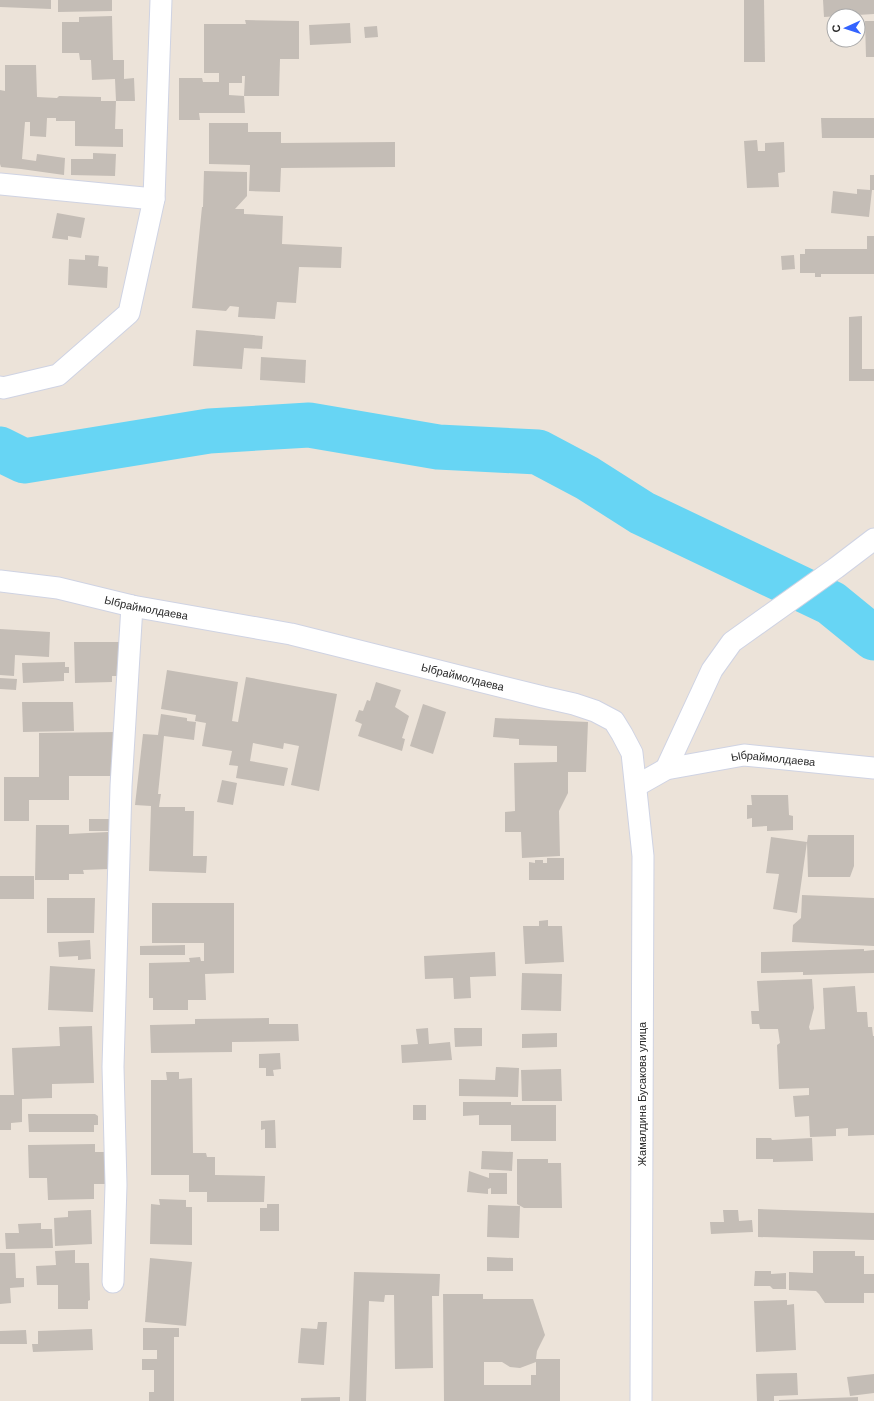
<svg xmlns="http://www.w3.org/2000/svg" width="874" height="1401" font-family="Arial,sans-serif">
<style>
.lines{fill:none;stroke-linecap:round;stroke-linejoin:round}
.river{stroke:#67d5f4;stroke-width:45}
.building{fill:#c4bdb6;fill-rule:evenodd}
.minor-casing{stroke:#cfd3e3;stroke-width:23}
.minor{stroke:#fff;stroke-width:21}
.labels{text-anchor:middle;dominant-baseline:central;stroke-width:3;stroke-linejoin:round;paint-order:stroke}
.street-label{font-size:11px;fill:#292929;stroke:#fff}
</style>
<rect width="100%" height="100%" fill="#ece3d9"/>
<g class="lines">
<polyline class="river" points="0,449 24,461 209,431 309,425 438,447 538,452 587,478 642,513 831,603 874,638"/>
</g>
<g class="building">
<polygon points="0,0 51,0 51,9 0,7"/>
<polygon points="58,0 112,0 112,11 58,12"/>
<polygon points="744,0 764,0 765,62 744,62"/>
<polygon points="823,0 874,0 874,14 824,17"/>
<polygon points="112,16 113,60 124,60 124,79 134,78 135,101 116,101 115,79 92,80 91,60 80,60 79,53 62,53 62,22 79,22 79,17"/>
<path d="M245,20l54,1v38h-19l-1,37h-35l1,17h-46l1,7h-21v-42h23l1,4h16v-9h-15v-49h42zM242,76h3l-1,20 -15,-1v-12h13z"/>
<polygon points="865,21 874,21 874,57 866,57"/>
<polygon points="350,23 351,43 310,45 309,25"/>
<polygon points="377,26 378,37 365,38 364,27"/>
<polygon points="830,26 834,26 834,40 861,40 861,41 830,42"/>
<polygon points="5,65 36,65 37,97 57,98 59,96 101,97 101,101 116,101 115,129 123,129 123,147 75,146 75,121 56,121 56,118 47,118 46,137 30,136 30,122 25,122 22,159 36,161 37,154 65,158 64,175 21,169 1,167 0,164 0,90 5,91"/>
<polygon points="821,118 874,118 874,138 822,138"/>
<polygon points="209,123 248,123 248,132 281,132 281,143 395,142 395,167 281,168 280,192 249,191 250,165 209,164"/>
<polygon points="757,140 758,151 765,151 765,143 784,142 785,172 778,173 779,187 747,188 744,141"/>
<polygon points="93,153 116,154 115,176 71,175 71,159 93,159"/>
<polygon points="204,171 247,172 247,196 235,209 244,209 244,214 283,216 282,244 342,247 341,268 299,267 296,303 277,302 275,319 238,317 239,307 230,306 226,311 192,308 202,207 203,207"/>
<polygon points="870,175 874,175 874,190 872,190 869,217 831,213 833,191 857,194 857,189 870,190"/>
<polygon points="57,213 85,218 81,238 68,236 68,240 52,238"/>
<polygon points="867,236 874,236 874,274 821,274 821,277 815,277 815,273 800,273 800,254 805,254 805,249 867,249"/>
<polygon points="85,255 99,256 98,266 108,267 107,288 68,285 69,259 85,260"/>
<polygon points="794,255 795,269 782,270 781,256"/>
<polygon points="862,316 862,369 874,369 874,381 849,381 849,317"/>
<polygon points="196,330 263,336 262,349 244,348 242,369 193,366"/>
<polygon points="261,357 306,360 305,383 260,380"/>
<polygon points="0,629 50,632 49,657 15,655 14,676 0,675"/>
<polygon points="74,642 119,642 119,676 112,676 112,682 75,683"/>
<polygon points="65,662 65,667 69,667 69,673 64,673 64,681 23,683 22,663"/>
<polygon points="167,670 238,682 232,721 238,722 246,677 337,694 319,791 291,785 299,746 284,743 283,749 253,743 250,761 288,768 284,786 236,778 238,766 229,765 232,751 202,746 206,723 195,721 196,715 161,709"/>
<polygon points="0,678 17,679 16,690 0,689"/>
<polygon points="376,682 401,690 395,707 409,716 402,738 405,739 402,751 358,736 362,724 355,721 359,710 363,711 367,700 370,701"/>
<polygon points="22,702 73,702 74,731 23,732"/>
<polygon points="423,704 446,712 433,754 410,746"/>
<polygon points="161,714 187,718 187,721 196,722 194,740 164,736 158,794 161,794 159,807 185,807 185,811 194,811 193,856 207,856 206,873 149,871 151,806 135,805 143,734 158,735"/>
<polygon points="495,718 588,722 586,772 568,772 568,793 559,811 560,856 522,858 521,832 505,832 505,812 515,811 514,763 557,762 557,746 519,745 519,739 493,737"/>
<polygon points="117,732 118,776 69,776 69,800 29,800 29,821 4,821 4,777 39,777 39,733"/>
<polygon points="222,780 237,783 233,805 217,802"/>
<polygon points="751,795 788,795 789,815 793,816 793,830 767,831 767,826 752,827 752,818 747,819 747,805 752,805"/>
<rect x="89" y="819" width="20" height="12"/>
<polygon points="36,825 69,825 69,834 108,832 109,869 83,870 84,874 69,874 69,880 35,880"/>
<polygon points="808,835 854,835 854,866 850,877 808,877 807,842 797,913 773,909 779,874 766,873 771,837 807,842"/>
<polygon points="547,858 564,858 564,880 529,880 529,862 535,863 535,860 543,860 543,863 547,863"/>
<rect x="0" y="876" width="34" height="23"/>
<polygon points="802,895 874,898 874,946 792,942 793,925 801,918"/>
<polygon points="47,898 95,898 94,933 47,933"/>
<polygon points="152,903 234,903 234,973 205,974 206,1000 188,1000 188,1010 153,1010 153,998 149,998 149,963 190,962 189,958 200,957 201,961 204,961 204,943 152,943"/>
<polygon points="548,920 548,926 562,926 564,962 525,964 523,926 539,926 539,921"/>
<polygon points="90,940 91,959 78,960 78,956 59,957 58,942"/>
<polygon points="185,945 185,955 140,955 140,946"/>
<polygon points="864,949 864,951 874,950 874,973 803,975 803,972 761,973 761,952"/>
<polygon points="495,952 496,976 470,977 471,998 454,999 453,978 425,979 424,956"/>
<polygon points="50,966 95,969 93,1012 48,1010"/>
<polygon points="522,973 562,974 561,1011 521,1010"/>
<polygon points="812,979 814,1008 809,1027 810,1030 825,1029 823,988 855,986 857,1012 867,1012 868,1027 872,1027 873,1036 874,1036 874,1135 848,1136 848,1128 836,1129 836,1136 810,1137 809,1116 795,1117 793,1096 809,1095 809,1088 779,1089 777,1045 780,1043 778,1029 760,1029 759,1024 752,1024 751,1011 759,1011 757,981"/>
<polygon points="269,1018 269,1024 298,1024 299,1041 232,1042 232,1052 151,1053 150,1025 195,1024 195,1019"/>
<polygon points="92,1026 94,1083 52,1084 52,1098 22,1099 22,1122 11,1123 11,1130 0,1130 0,1095 14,1095 12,1048 60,1046 59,1027"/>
<polygon points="428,1028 429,1044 450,1042 452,1060 402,1063 401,1045 418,1044 416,1029"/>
<polygon points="454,1028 482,1028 482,1046 455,1047"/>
<polygon points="557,1033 557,1047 522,1048 522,1034"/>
<polygon points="280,1053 281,1069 273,1070 274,1076 266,1076 266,1068 259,1068 259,1054"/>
<polygon points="496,1067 519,1068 518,1097 459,1096 459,1079 495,1080"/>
<polygon points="561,1069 562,1101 522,1101 521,1070"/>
<polygon points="166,1072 179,1072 179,1079 192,1078 193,1153 206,1153 207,1157 215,1157 215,1175 265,1176 264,1202 207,1202 207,1192 189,1192 189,1175 151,1175 151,1080 167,1080"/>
<polygon points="463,1102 511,1102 511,1105 556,1105 556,1141 511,1141 511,1125 479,1125 479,1115 463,1116"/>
<rect x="413" y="1105" width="13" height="15"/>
<polygon points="28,1114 95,1114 98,1116 98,1125 94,1125 94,1132 29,1132"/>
<polygon points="275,1120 276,1148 265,1148 265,1129 261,1130 261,1121"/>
<polygon points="756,1138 771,1138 772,1140 812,1138 813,1161 773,1162 773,1159 756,1159"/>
<polygon points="95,1144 95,1152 107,1152 108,1184 94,1184 94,1199 48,1200 47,1178 29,1178 28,1145"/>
<polygon points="482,1151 513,1152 512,1171 481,1169"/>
<polygon points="517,1159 548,1159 548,1163 561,1163 562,1208 524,1208 517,1204"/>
<polygon points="469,1171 489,1178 489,1173 507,1173 507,1194 491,1194 491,1188 488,1189 488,1194 467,1192"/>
<polygon points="159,1199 186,1200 186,1207 192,1207 192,1245 150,1244 151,1204 160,1205"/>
<polygon points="267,1204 279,1204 279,1231 260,1231 260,1208 267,1208"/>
<polygon points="488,1205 520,1206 519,1238 487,1237"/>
<polygon points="758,1209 874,1213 874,1240 758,1237"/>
<polygon points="91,1210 92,1244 55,1246 54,1218 68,1217 68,1211"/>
<polygon points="723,1210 738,1210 739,1221 752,1220 753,1232 711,1234 710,1222 724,1222"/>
<polygon points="41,1223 41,1229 52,1229 53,1248 6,1249 5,1233 19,1233 18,1224"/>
<polygon points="75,1250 75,1263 89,1263 90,1300 88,1301 88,1309 58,1309 58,1285 37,1285 36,1266 56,1265 55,1251"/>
<polygon points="813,1251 855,1251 855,1256 864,1256 864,1274 874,1274 874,1293 864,1293 864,1303 825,1303 819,1294 816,1291 789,1290 789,1272 813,1273"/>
<polygon points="0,1253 15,1253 16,1278 24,1278 24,1287 10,1288 11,1303 0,1304"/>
<polygon points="487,1257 513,1258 513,1271 487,1271"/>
<polygon points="150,1258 192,1262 186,1326 145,1322"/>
<polygon points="755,1271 771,1271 771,1274 786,1273 786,1289 773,1289 770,1286 754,1286"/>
<polygon points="354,1272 440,1274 439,1296 432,1296 433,1368 395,1369 394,1295 385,1295 384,1302 369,1301 366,1401 349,1401"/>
<path d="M443,1294h40v5h50l12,36 -8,16 -1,8h24v42h-116zM484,1362h18l8,5 10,1 16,-6v13h-5v10h-47z"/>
<polygon points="787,1300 787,1305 794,1304 796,1350 756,1352 754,1301"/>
<polygon points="318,1322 327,1322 324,1365 298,1363 301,1328 317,1329"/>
<polygon points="143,1328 179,1328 179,1337 174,1337 174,1401 149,1401 149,1392 154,1392 154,1370 142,1370 142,1359 157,1359 157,1350 143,1350"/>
<polygon points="92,1329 93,1350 33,1352 32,1344 38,1344 38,1331"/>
<polygon points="26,1330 27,1344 0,1344 0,1331"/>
<polygon points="797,1373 798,1395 774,1396 774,1401 757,1401 756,1374"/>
<polygon points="874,1374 874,1393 850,1396 847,1377"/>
<polygon points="340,1397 340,1401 301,1401 301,1398"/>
<polygon points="858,1397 858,1401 779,1401 779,1400"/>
</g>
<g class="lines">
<defs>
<g id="minor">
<polyline points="0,184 154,199 161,0"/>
<polyline points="0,387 3,388 58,375 129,313 154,199"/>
<path id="s1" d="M0,581l58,7 74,18 159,28 252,63 31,7 21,7 19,10 8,13 10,19 11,103 -2,545"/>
<polyline points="666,769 712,670 732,642 836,568 874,539"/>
<path id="s2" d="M636,786l30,-17 78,-14 130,13"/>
<polyline points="113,1282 116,1185 113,1067 121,786 132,606"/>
</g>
</defs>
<use href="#minor" class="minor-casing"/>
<use href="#minor" class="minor"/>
</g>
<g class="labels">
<g class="street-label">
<text stroke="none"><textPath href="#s1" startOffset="149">Ыбраймолдаева</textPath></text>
<text stroke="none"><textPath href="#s1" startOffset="473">Ыбраймолдаева</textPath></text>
<text stroke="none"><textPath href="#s2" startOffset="143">Ыбраймолдаева</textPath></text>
<text transform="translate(642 1094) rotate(-90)">Жамалдина Бусакова улица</text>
</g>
</g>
<g transform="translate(846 28) rotate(267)"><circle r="19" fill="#ffffff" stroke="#a9a9a9"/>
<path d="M0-3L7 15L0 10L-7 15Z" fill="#3363ff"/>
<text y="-6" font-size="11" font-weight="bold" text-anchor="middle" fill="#292929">С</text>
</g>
</svg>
